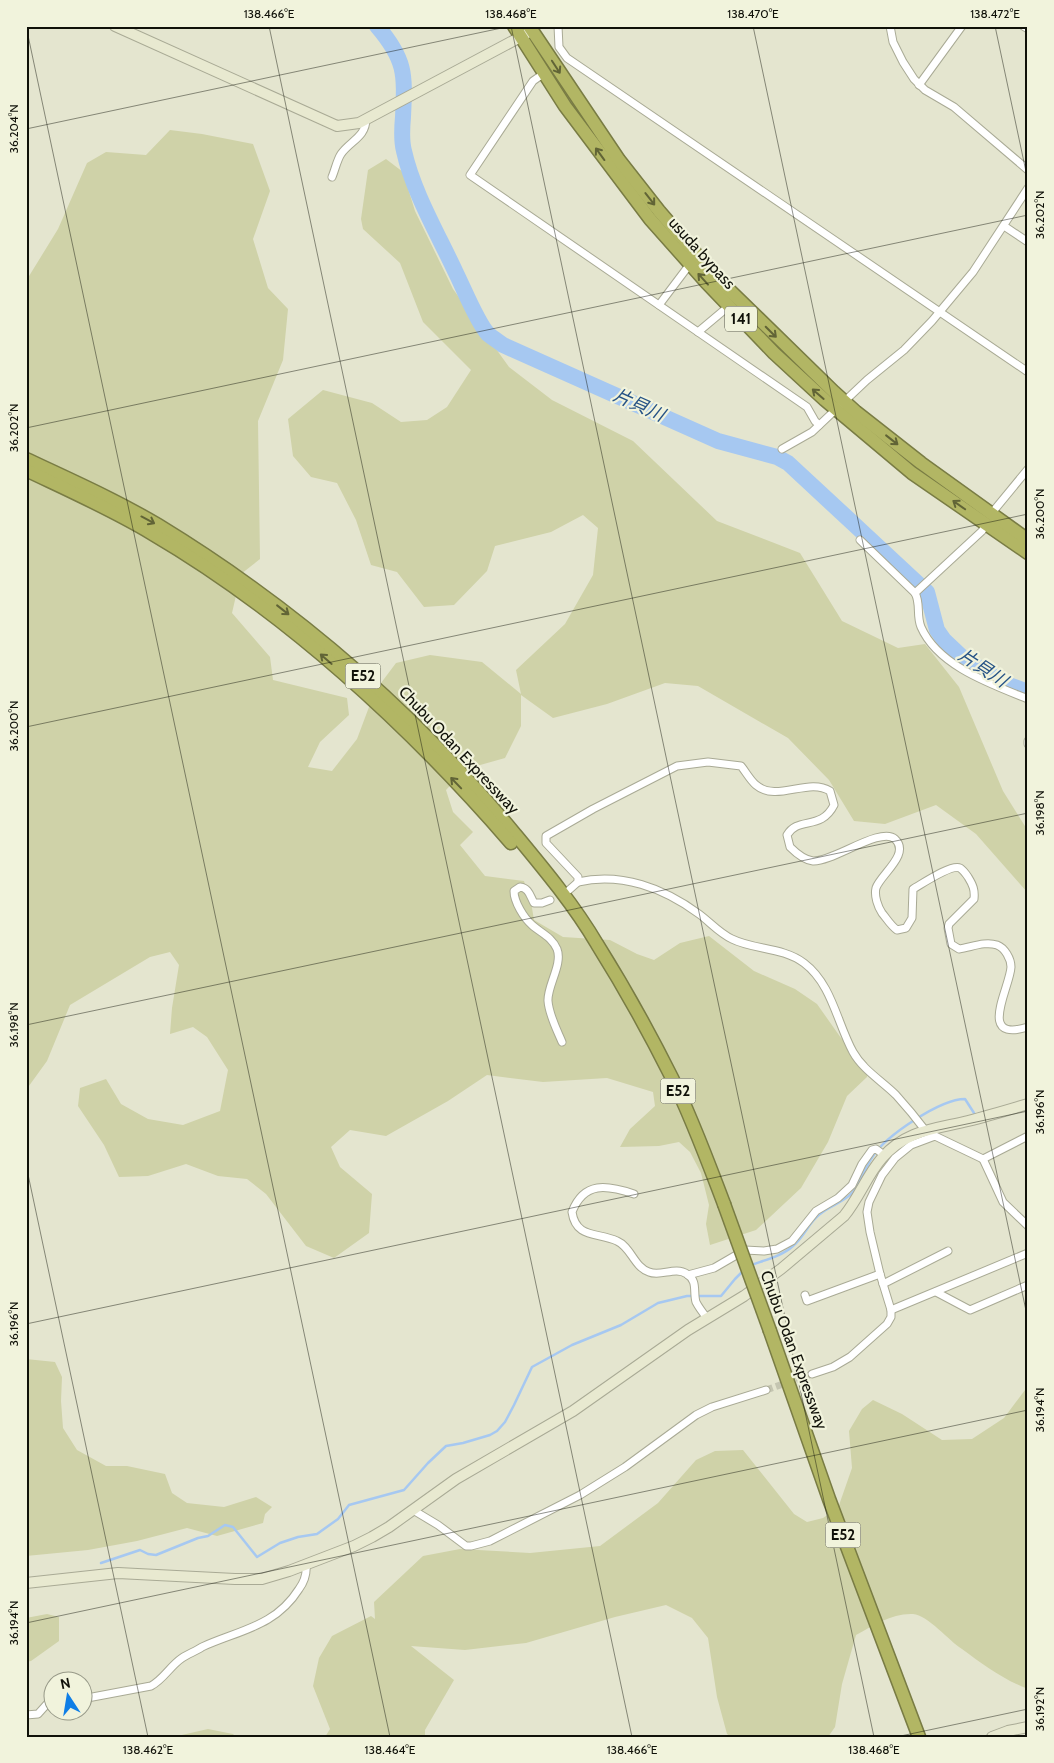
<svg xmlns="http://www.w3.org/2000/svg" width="1054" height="1763" font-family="Cabin,'Noto Sans JP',sans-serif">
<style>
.green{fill:#cfd2a8}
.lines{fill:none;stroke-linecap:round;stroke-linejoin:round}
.stream{stroke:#a6c8f1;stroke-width:2.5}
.river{stroke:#a6c8f1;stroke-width:16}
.street-tunnel{stroke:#c4c5b1;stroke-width:7;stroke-dasharray:7 3.5;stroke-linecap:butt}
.street-casing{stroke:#a9aa95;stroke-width:9}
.secondary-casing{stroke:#a9aa95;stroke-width:12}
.highway-casing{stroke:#797c44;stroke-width:15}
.street{stroke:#fff;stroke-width:7}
.secondary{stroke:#e8e9d0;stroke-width:10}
.highway{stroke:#b2b664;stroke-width:12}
.highway-bridge-casing{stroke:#797c44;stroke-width:15;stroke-linecap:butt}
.highway-bridge{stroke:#b2b664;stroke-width:12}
.oneway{stroke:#616436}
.ticks{fill:none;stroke:#101109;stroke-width:1;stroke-opacity:0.45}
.labels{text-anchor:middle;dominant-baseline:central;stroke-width:4.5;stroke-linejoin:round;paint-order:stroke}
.shield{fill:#f1f3dc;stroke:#545548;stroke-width:1}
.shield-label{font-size:15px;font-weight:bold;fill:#101109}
.street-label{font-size:16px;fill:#101109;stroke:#f1f3dc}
.water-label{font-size:18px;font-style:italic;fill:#265386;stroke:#f1f3dc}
.neatline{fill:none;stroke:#101109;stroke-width:2}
.ticks-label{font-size:12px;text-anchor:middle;fill:#101109}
</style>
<rect width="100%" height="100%" fill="#e4e5cf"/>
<g class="green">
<polygon points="170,130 202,134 253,144 270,191 253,239 268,288 288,309 283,360 258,421 260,559 241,574 232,613 270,657 273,680 347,698 349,715 320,742 308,767 332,771 357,739 375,691 396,663 430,655 482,662 521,694 516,670 565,624 593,575 598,528 583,515 551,532 495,546 487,571 454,605 424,607 397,572 371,565 356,520 337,483 311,477 293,456 288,419 323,390 372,403 401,422 427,420 447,407 471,370 423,322 400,263 363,229 361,219 368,170 386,159 403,172 415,211 453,289 509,367 552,400 633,441 717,521 800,553 842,621 898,648 925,644 959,687 1003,791 1028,831 1028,893 976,834 936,805 885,824 854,821 829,780 788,738 698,686 665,683 607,704 553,718 521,695 521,726 505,758 466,769 446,790 453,812 473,832 460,845 485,876 524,881 532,908 534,920 563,937 610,940 637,954 654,960 680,943 709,936 754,971 795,989 817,1004 841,1038 867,1063 867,1077 847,1096 828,1142 801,1188 756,1230 710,1245 706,1224 709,1205 701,1173 690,1152 679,1142 659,1146 620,1147 630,1129 655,1106 653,1092 607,1078 543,1082 487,1075 448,1101 386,1136 350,1130 331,1147 340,1167 372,1194 369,1233 334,1258 306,1246 266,1194 247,1179 218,1176 186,1164 148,1176 119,1177 104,1145 78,1106 80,1088 106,1079 121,1104 148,1119 183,1125 220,1111 228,1070 207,1037 193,1027 170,1034 172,1008 179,965 170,952 150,957 70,1005 47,1061 26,1090 26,281 58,229 87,163 106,152 146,155"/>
<polygon points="26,1359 55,1362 62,1377 61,1401 63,1428 77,1450 106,1466 127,1466 165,1474 172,1493 187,1503 224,1507 256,1497 272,1507 265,1514 263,1523 217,1536 187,1528 137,1541 88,1550 26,1556"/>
<path d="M1028,1386v303c-24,-9 -46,-25 -66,-40 -13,-8 -34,-34 -49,-35 -21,-1 -39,11 -57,21l-14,49 -7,43 -7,10h-97l-4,-3 -10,-37 -9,-59 -16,-20 -26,-13 -51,12 -89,26 -61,7 -54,-4 43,34 -29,50v7h-100l5,-8 -17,-43 6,-28 13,-22 39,-20 4,3 -1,-17 49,-46 37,-7 70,4 70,-7 58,-43 38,-43 19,-9 28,-1 51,64 13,8 16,-4 15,-10 14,-40 -3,-37 13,-22 11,-9 29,14 40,26 30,-1 32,-21z"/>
<polygon points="47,1614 59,1617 59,1641 31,1661 26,1662 26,1618"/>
<polygon points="208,1729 233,1734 236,1737 173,1737"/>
</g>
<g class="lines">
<g class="stream">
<path d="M751,1265c14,-5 31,-9 42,-19 11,-9 16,-24 27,-32 9,-8 24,-12 32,-21 7,-8 14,-27 21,-37 13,-20 67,-57 92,-57l9,14"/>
<polyline points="101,1563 140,1550 148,1554 156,1555 198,1538 208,1536 225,1525 233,1527 257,1557 280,1543 298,1537 317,1534 338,1519 349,1505 404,1490 428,1463 446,1446 463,1443 490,1435 497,1431 505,1422 514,1405 532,1367 572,1345 621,1325 658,1303 687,1296 721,1296 735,1279 743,1271"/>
</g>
<path class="river" d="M377,26c29,34 28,48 26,91 -1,11 -2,23 1,34 9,41 35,85 52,122 8,16 21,49 32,61 5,4 11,8 15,11l215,96 59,16 11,6 139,129 10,38 7,10 19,18 43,26 22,8"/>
<polyline class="street-tunnel" points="766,1390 812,1374"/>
<defs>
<g id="street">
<polyline points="558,26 559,47 567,58 1028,372"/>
<polyline points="890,26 893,42 903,62 914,79 925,90 954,107 1028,170"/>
<polyline points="1023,26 1028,29"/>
<polyline points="543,74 533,81 470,175 807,407 815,421 819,425"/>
<polyline points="919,85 962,26"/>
<path d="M332,177c3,-7 5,-17 9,-23 9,-13 25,-17 25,-35"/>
<polyline points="1004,226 1028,242"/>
<polyline points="659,305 690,264"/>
<polyline points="698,332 729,306"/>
<polyline points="782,449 812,432 867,380 904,350 932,321 973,272 1028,188"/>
<polyline points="991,514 1028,469"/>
<path d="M860,540l55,53c6,11 1,22 6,34 17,39 70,57 107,72"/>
<polyline points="915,593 982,531 986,524"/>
<polyline points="1028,741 1028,744"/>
<path d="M578,882c43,-10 86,6 121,32 11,8 20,19 33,25 22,11 51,8 72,24 28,21 33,60 49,89 10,18 29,29 43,43 10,11 20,23 29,35"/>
<path d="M569,890l9,-8v-5l-32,-34v-7l47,-27 84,-43 31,-4 33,4c5,6 9,14 15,19 21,18 52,-8 74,6l4,14c-13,26 -36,11 -47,30l3,12c6,6 14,13 23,14 20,1 68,-35 82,-22 16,15 -15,36 -19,49 -2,8 2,19 6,25 5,6 9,13 15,17l9,-2 6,-10 1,-29c9,-5 38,-25 47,-21 3,2 6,6 8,9 5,8 7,13 6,22l-25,25 -1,4 3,16 8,5c13,-2 26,-8 38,-4 8,3 14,14 14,22 -1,21 -35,76 17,60"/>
<path d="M550,900l-8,3h-8c-4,-7 -5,-15 -14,-16l-6,4c0,11 10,27 18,34 9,8 20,12 25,24 6,15 -10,37 -9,52 1,14 9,29 14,41"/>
<polyline points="983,1159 1003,1202 1028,1226"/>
<path d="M634,1194c-27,-9 -50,-13 -62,18 4,27 26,20 45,29 14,6 17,26 32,31 12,5 26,-6 38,2 11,7 6,18 9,28 3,6 7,11 11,16"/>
<polyline points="688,1275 714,1268 745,1250 764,1251 777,1249 792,1241 816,1211 838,1198 852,1185 862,1164 872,1150 876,1149 884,1155"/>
<polyline points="883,1284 948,1251"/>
<polyline points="936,1292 970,1310 1028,1285"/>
<polyline points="805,1295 807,1301 880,1274"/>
<polyline points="891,1310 1028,1253"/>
<polyline points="812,1374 833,1367 850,1357 887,1324 891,1317 891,1310 880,1274 870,1232 867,1212 869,1202 882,1175 895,1158 911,1145 935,1136 983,1159 1028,1136"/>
<polyline points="413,1510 438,1525 466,1546 471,1546 490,1541 580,1495 625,1467 696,1415 712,1407 766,1390"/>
<path d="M82,1699l69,-13c13,-7 19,-20 31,-28 6,-4 14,-7 20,-11 37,-17 73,-20 97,-58 5,-7 8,-15 7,-24"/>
<polyline points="26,1715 38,1714 47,1704 52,1702"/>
</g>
<g id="secondary">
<polyline points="115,26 337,126 359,123 526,34"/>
<path d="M26,1583l92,-10 117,6h27l27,-8 65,-25 18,-9 17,-10 67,-48 117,-68 115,-81 56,-34 37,-27 63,-53c15,-18 23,-41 38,-58 24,-28 53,-29 86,-37 20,-5 40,-11 60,-17"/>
<polyline points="992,1737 1008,1731 1028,1727"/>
</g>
<g id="highway">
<polyline points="514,26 565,106 650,219 706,282 774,353 825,400 912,473 1028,553"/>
<polyline points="529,26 619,160 659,211 716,277 834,392 856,412 921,463 1028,540"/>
<path d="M26,459c45,21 90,41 132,66 136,83 256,187 357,309 29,35 59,71 82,110 27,43 52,88 75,134 20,40 36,84 52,126"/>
<path d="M26,470c42,20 85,39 125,63 135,79 258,192 360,310"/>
<polyline points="770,1331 829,1499 919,1737"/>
</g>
</defs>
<use href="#street" class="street-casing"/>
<use href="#secondary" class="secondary-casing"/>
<use href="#highway" class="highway-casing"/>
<use href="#street" class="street"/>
<use href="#secondary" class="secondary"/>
<use href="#highway" class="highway"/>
<defs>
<polyline id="highway-bridge" points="724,1204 770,1331"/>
</defs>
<use href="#highway-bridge" class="highway-bridge-casing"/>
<use href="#highway-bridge" class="highway-bridge"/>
</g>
<defs><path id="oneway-shaft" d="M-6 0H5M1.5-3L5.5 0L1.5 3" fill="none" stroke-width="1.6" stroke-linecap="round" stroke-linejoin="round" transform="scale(1.25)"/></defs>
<g class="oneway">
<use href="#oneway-shaft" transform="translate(556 67) rotate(57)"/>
<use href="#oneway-shaft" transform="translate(600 154) rotate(-126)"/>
<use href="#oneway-shaft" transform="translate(650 199) rotate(52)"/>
<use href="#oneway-shaft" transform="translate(703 279) rotate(-132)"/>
<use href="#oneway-shaft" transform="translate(771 332) rotate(45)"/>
<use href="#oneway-shaft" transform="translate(818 394) rotate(-139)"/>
<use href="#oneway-shaft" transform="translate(892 440) rotate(38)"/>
<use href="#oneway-shaft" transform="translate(959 505) rotate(-145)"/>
<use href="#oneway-shaft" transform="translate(148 520) rotate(28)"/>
<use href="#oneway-shaft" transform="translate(283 610) rotate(38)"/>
<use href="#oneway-shaft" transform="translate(326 659) rotate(-139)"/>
<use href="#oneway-shaft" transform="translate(456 783) rotate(-134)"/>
</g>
<path class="ticks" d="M26,26l364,1711M269,26l363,1711M511,26l363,1711M753,26l275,1294M995,26l33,155M26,129l485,-103M26,428l1002,-213M26,727l1002,-213M26,1025l1002,-212M26,1165l122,572M26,1324l1002,-213M26,1623l1002,-213M896,1737l132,-28"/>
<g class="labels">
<g class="shield">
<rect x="725" y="306.5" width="32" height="25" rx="4"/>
<rect x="345.5" y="663.5" width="35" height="25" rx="4"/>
<rect x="660.5" y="1078.5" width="35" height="25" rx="4"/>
<rect x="825.5" y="1522.5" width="35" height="25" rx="4"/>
</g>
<g class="shield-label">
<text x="741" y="319">141</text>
<text x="363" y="676">E52</text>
<text x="678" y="1091">E52</text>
<text x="843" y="1535">E52</text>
</g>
<g class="street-label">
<text transform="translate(702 253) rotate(48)">usuda bypass</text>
<text transform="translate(459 750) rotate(47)">Chubu Odan Expressway</text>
<text transform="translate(794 1350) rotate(70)">Chubu Odan Expressway</text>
</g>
<g class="water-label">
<text transform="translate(639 405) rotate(24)">片貝川</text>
<text transform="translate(983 668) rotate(33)">片貝川</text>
</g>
</g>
<rect width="1054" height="1763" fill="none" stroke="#f1f3dc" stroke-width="55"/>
<g transform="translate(68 1696) rotate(348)"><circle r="24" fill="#f1f3dc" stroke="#979988"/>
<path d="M0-4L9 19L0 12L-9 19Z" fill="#0f7ee6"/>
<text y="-8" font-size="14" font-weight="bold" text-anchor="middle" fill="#101109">N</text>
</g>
<rect x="28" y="28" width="998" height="1708" class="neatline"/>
<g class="ticks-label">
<text x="269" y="18">138.466°E</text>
<text x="511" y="18">138.468°E</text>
<text x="753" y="18">138.470°E</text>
<text x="995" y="18">138.472°E</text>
<text transform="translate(14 129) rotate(-90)" y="4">36.204°N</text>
<text transform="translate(1040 215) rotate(-90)" y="4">36.202°N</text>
<text transform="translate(14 428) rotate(-90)" y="4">36.202°N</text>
<text transform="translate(1040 514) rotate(-90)" y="4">36.200°N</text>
<text transform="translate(14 726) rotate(-90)" y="4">36.200°N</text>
<text transform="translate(1040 813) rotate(-90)" y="4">36.198°N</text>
<text transform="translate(14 1025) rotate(-90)" y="4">36.198°N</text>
<text transform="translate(1040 1112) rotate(-90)" y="4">36.196°N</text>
<text transform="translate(14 1324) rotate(-90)" y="4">36.196°N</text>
<text transform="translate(1040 1410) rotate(-90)" y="4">36.194°N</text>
<text transform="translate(14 1623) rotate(-90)" y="4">36.194°N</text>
<text transform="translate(1040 1709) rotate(-90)" y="4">36.192°N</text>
<text x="148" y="1754">138.462°E</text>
<text x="390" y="1754">138.464°E</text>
<text x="632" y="1754">138.466°E</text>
<text x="874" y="1754">138.468°E</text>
</g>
</svg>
